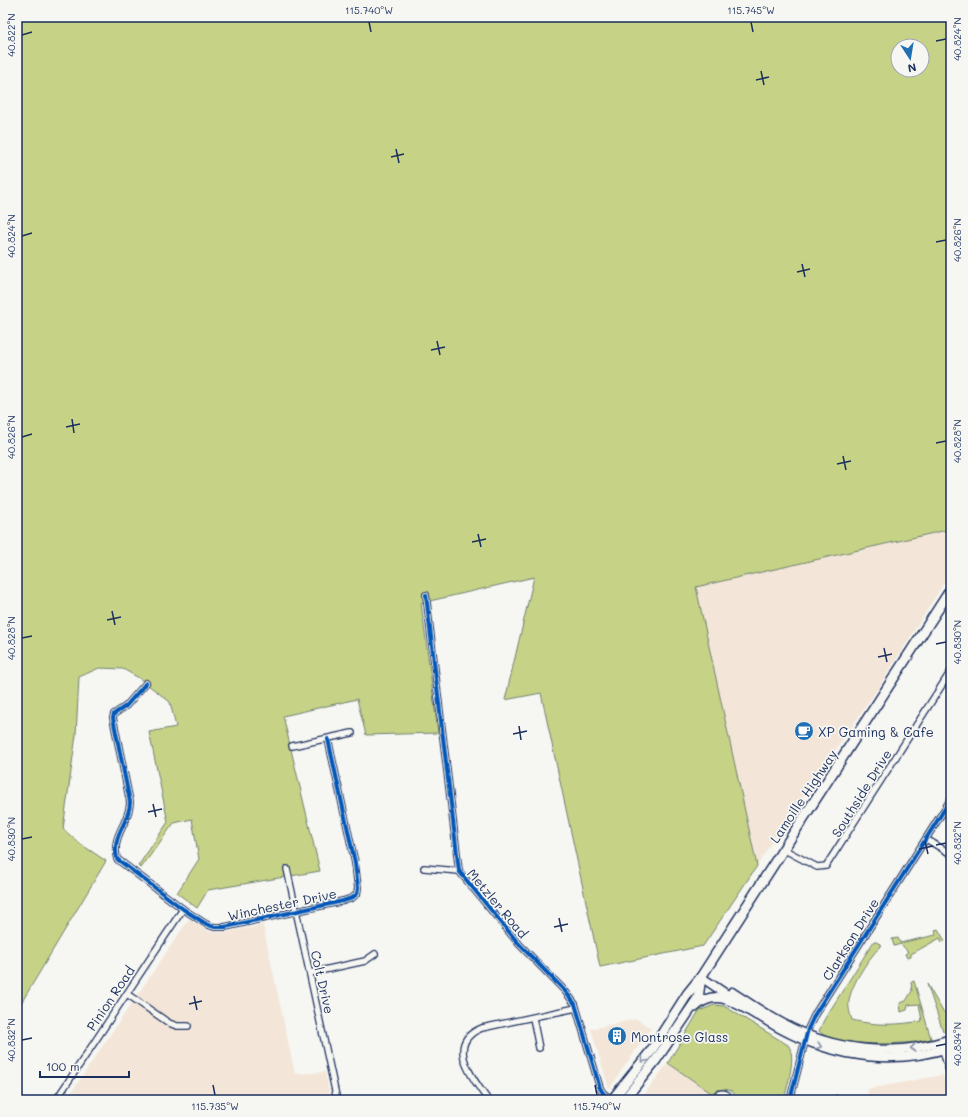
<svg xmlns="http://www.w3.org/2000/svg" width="968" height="1117" font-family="Mali,sans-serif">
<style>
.built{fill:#f3e6d8}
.green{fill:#c6d386;stroke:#708172;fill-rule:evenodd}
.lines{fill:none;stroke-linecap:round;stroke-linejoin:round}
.street-casing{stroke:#1b2f5e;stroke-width:8}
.secondary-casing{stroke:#1b2f5e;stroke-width:11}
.primary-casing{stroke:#1b2f5e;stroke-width:12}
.street{stroke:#f6f6f2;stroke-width:5.5}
.secondary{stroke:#f6f6f2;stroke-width:8}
.primary{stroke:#f6f6f2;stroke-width:9}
.cycleway-casing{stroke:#f6f6f2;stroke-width:6}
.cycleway{stroke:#0057b8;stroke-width:4}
.oneway{stroke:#8892a8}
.ticks{fill:none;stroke:#1b2f5e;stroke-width:1.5}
.labels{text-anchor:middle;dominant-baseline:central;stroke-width:3.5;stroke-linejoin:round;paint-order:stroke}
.poi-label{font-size:13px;fill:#1b2f5e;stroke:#f6f6f2;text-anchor:start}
.street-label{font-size:13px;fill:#1b2f5e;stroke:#f6f6f2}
.neatline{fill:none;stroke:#1b2f5e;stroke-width:1.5}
.ticks-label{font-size:10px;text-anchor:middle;fill:#1b2f5e}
</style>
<rect width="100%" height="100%" fill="#f6f6f2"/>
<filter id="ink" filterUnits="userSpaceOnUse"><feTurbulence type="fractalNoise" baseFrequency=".025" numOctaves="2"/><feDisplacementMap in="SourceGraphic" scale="8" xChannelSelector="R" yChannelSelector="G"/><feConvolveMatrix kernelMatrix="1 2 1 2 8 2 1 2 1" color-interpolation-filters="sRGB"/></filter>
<g filter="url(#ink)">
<g class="built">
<polygon points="951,529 951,572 877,690 777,834 757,866 696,587"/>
<polygon points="189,919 210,932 227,932 263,925 295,1074 325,1072 331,1100 66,1100"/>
<polygon points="636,1019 651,1028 609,1089 591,1029"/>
<polygon points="668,1063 711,1093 709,1100 640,1100"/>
<polygon points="943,1075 950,1100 867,1100 868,1089"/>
</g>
<g class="green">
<path d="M17,17h934v512l-255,58 61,279 -54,80 -103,21 -59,-274 -36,7 29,-123 -113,26 17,130 -72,2 -9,-36 -74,17 37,155 -112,19 -11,18 -20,-15 22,-34 -7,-40 -18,4 -33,45 -3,-2 30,-44 -19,-90 27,-5 -6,-25 -31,-24 -16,-9 -24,-1 -20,9 -3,58 -13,94 16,14 27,18 -89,149zM898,46h24v24h-24z"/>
<polygon points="938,929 945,941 942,942 940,938 911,954 911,957 907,958 905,954 908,952 901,944 894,946 892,939 898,938 900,943 936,935 935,930"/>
<path d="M874,941l8,4c-12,11 -31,39 -33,56 -1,6 1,13 3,19 23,6 46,5 70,1l-3,-17 -11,1 -1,5 -6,2 -1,-9 6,-2 6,-10 -1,-9 3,-1 17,58c-20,6 -98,9 -112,-8l5,-11z"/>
<polygon points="927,984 942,1010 945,1013 951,1012 951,1034 943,1031"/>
<path d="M714,1005l10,1 64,39c9,11 -1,41 -4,55h-46l-6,-9c-9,-3 -13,-2 -21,2l-43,-30 31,-52z"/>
</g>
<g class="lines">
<defs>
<g id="street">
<polyline points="426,595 459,871 519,944 565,991 575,1004 600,1088 603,1093 612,1100"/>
<path d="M146,683l-20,23 -12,8 -1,4 17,84c0,21 -19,32 -13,57l66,50 23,15 8,3h11l118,-26 9,-3 5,-4 1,-6 -3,-25 -27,-124"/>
<polyline points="292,746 352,733"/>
<polyline points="926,839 951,854"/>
<polyline points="783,849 817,867 826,866 951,671"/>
<polyline points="424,868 459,871"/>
<polyline points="287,869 337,1100"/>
<polyline points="310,973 365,961 375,954"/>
<polyline points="127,994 169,1023 177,1026 188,1026"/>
<polyline points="533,1018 539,1048"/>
<polyline points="942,1047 951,1078"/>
<polyline points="56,1100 183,909"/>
<path d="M488,1100c-14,-20 -45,-57 -6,-72l94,-20"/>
<path d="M714,1100l4,-6c6,-2 11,0 12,6"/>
<polyline points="790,1100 808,1029 815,1014 951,799"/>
<polyline points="835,1100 836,1099"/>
</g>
<g id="secondary">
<polyline points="701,977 735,1000"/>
<path d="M732,992c17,11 33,22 50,31 51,28 113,35 169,16"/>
<path d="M752,1011c58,41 130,59 199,36"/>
</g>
<g id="primary">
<path d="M695,1007c21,-20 41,-4 62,8"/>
<polyline points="612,1100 651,1051 688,993 701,977 951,589"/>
<polyline points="624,1100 656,1060 698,998 701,977"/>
</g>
</defs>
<use href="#street" class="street-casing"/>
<use href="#secondary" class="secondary-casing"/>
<use href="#primary" class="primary-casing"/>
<use href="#street" class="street"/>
<use href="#secondary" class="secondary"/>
<use href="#primary" class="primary"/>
<defs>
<g id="cycleway">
<polyline points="426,595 459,871 519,944 565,991 575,1004 600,1088 603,1093 612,1100"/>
<path d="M146,683l-20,23 -12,8 -1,4 17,84c0,21 -19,32 -13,57l66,50 23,15 8,3h11l118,-26 9,-3 5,-4 1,-6 -3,-25 -27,-124"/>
<polyline points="790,1100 808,1029 815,1014 951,799"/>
</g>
</defs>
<use href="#cycleway" class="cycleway-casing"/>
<use href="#cycleway" class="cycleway"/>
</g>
<defs><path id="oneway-chevron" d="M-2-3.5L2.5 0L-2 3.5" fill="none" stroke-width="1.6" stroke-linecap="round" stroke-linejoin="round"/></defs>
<g class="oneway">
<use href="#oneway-chevron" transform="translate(819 1046) rotate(17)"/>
<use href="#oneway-chevron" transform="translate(913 1048) rotate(174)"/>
<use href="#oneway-chevron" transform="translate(644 1060) rotate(126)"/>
</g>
</g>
<path class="ticks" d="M369,22l2,10M751,22l2,10M22,35l10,-3M936,41l10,-2M761,71l3,14M756,80l13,-3M396,149l3,14M391,157l13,-3M22,236l10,-3M936,242l10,-2M802,264l3,13M797,272l13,-3M437,341l3,14M431,350l14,-3M72,419l2,14M66,427l14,-3M22,437l10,-3M936,443l10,-2M843,456l3,14M837,464l14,-3M478,534l3,13M472,542l14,-3M112,611l3,14M107,620l14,-3M22,638l10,-2M936,644l10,-2M884,648l3,14M878,657l14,-3M519,726l2,14M513,734l14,-3M153,804l3,13M148,812l14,-3M22,839l10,-2M925,841l3,13M936,845l10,-2M919,849l14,-3M559,918l3,14M554,927l14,-3M194,996l3,14M189,1004l13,-3M22,1040l10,-2M936,1046l10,-2M213,1085l2,10M595,1085l2,10"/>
<defs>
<symbol id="cafe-disc" viewBox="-11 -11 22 22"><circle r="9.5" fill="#1f6fb2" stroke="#f6f6f2"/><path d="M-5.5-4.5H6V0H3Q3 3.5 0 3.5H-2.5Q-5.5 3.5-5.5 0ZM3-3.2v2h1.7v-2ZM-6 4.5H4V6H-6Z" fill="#fff"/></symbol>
<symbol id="building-disc" viewBox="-11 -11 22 22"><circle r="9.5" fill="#1f6fb2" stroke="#f6f6f2"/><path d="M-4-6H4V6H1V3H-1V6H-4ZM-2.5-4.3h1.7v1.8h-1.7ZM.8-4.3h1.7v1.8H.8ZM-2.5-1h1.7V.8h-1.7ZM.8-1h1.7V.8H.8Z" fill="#fff"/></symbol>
</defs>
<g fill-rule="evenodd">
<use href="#cafe-disc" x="793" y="720" width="22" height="22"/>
<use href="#building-disc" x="606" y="1025" width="22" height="22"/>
</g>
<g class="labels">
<g class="poi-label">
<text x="818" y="731">XP Gaming &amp; Cafe</text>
<text x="631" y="1036">Montrose Glass</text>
</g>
<g class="street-label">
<text transform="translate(861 793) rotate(-58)">Southside Drive</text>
<text transform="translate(803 796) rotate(-56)">Lamoille Highway</text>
<text transform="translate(498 903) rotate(50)">Metzler Road</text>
<text transform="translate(282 904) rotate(-12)">Winchester Drive</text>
<text transform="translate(850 939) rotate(-58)">Clarkson Drive</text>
<text transform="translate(323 982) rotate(77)">Colt Drive</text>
<text transform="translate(110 998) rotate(-56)">Pinion Road</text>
</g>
</g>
<rect width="968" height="1117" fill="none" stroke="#f6f6f2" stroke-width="44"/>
<g transform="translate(910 58) rotate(168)"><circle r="19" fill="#f6f6f2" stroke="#9ea6b7"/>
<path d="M0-3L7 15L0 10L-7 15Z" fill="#1f6fb2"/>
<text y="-6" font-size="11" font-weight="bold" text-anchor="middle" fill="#1b2f5e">N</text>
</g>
<path d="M40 1071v6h89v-6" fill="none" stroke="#1b2f5e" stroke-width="2"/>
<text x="46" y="1071" font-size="12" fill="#1b2f5e" stroke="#f6f6f2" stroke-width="3" paint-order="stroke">100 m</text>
<rect x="22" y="22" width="924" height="1073" class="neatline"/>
<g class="ticks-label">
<text x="369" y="14">115.740°W</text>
<text x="751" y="14">115.745°W</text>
<text transform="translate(11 35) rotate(-90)" y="4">40.822°N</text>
<text transform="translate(957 39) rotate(-90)" y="4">40.824°N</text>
<text transform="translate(11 236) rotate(-90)" y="4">40.824°N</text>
<text transform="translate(957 240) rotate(-90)" y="4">40.826°N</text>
<text transform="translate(11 437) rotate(-90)" y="4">40.826°N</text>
<text transform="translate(957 441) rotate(-90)" y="4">40.828°N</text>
<text transform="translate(11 638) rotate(-90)" y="4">40.828°N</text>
<text transform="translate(957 642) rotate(-90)" y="4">40.830°N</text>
<text transform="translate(11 839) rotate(-90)" y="4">40.830°N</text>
<text transform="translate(957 843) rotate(-90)" y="4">40.832°N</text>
<text transform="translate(11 1040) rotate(-90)" y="4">40.832°N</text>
<text transform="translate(957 1044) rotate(-90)" y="4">40.834°N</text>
<text x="215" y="1110">115.735°W</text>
<text x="597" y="1110">115.740°W</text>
</g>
</svg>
